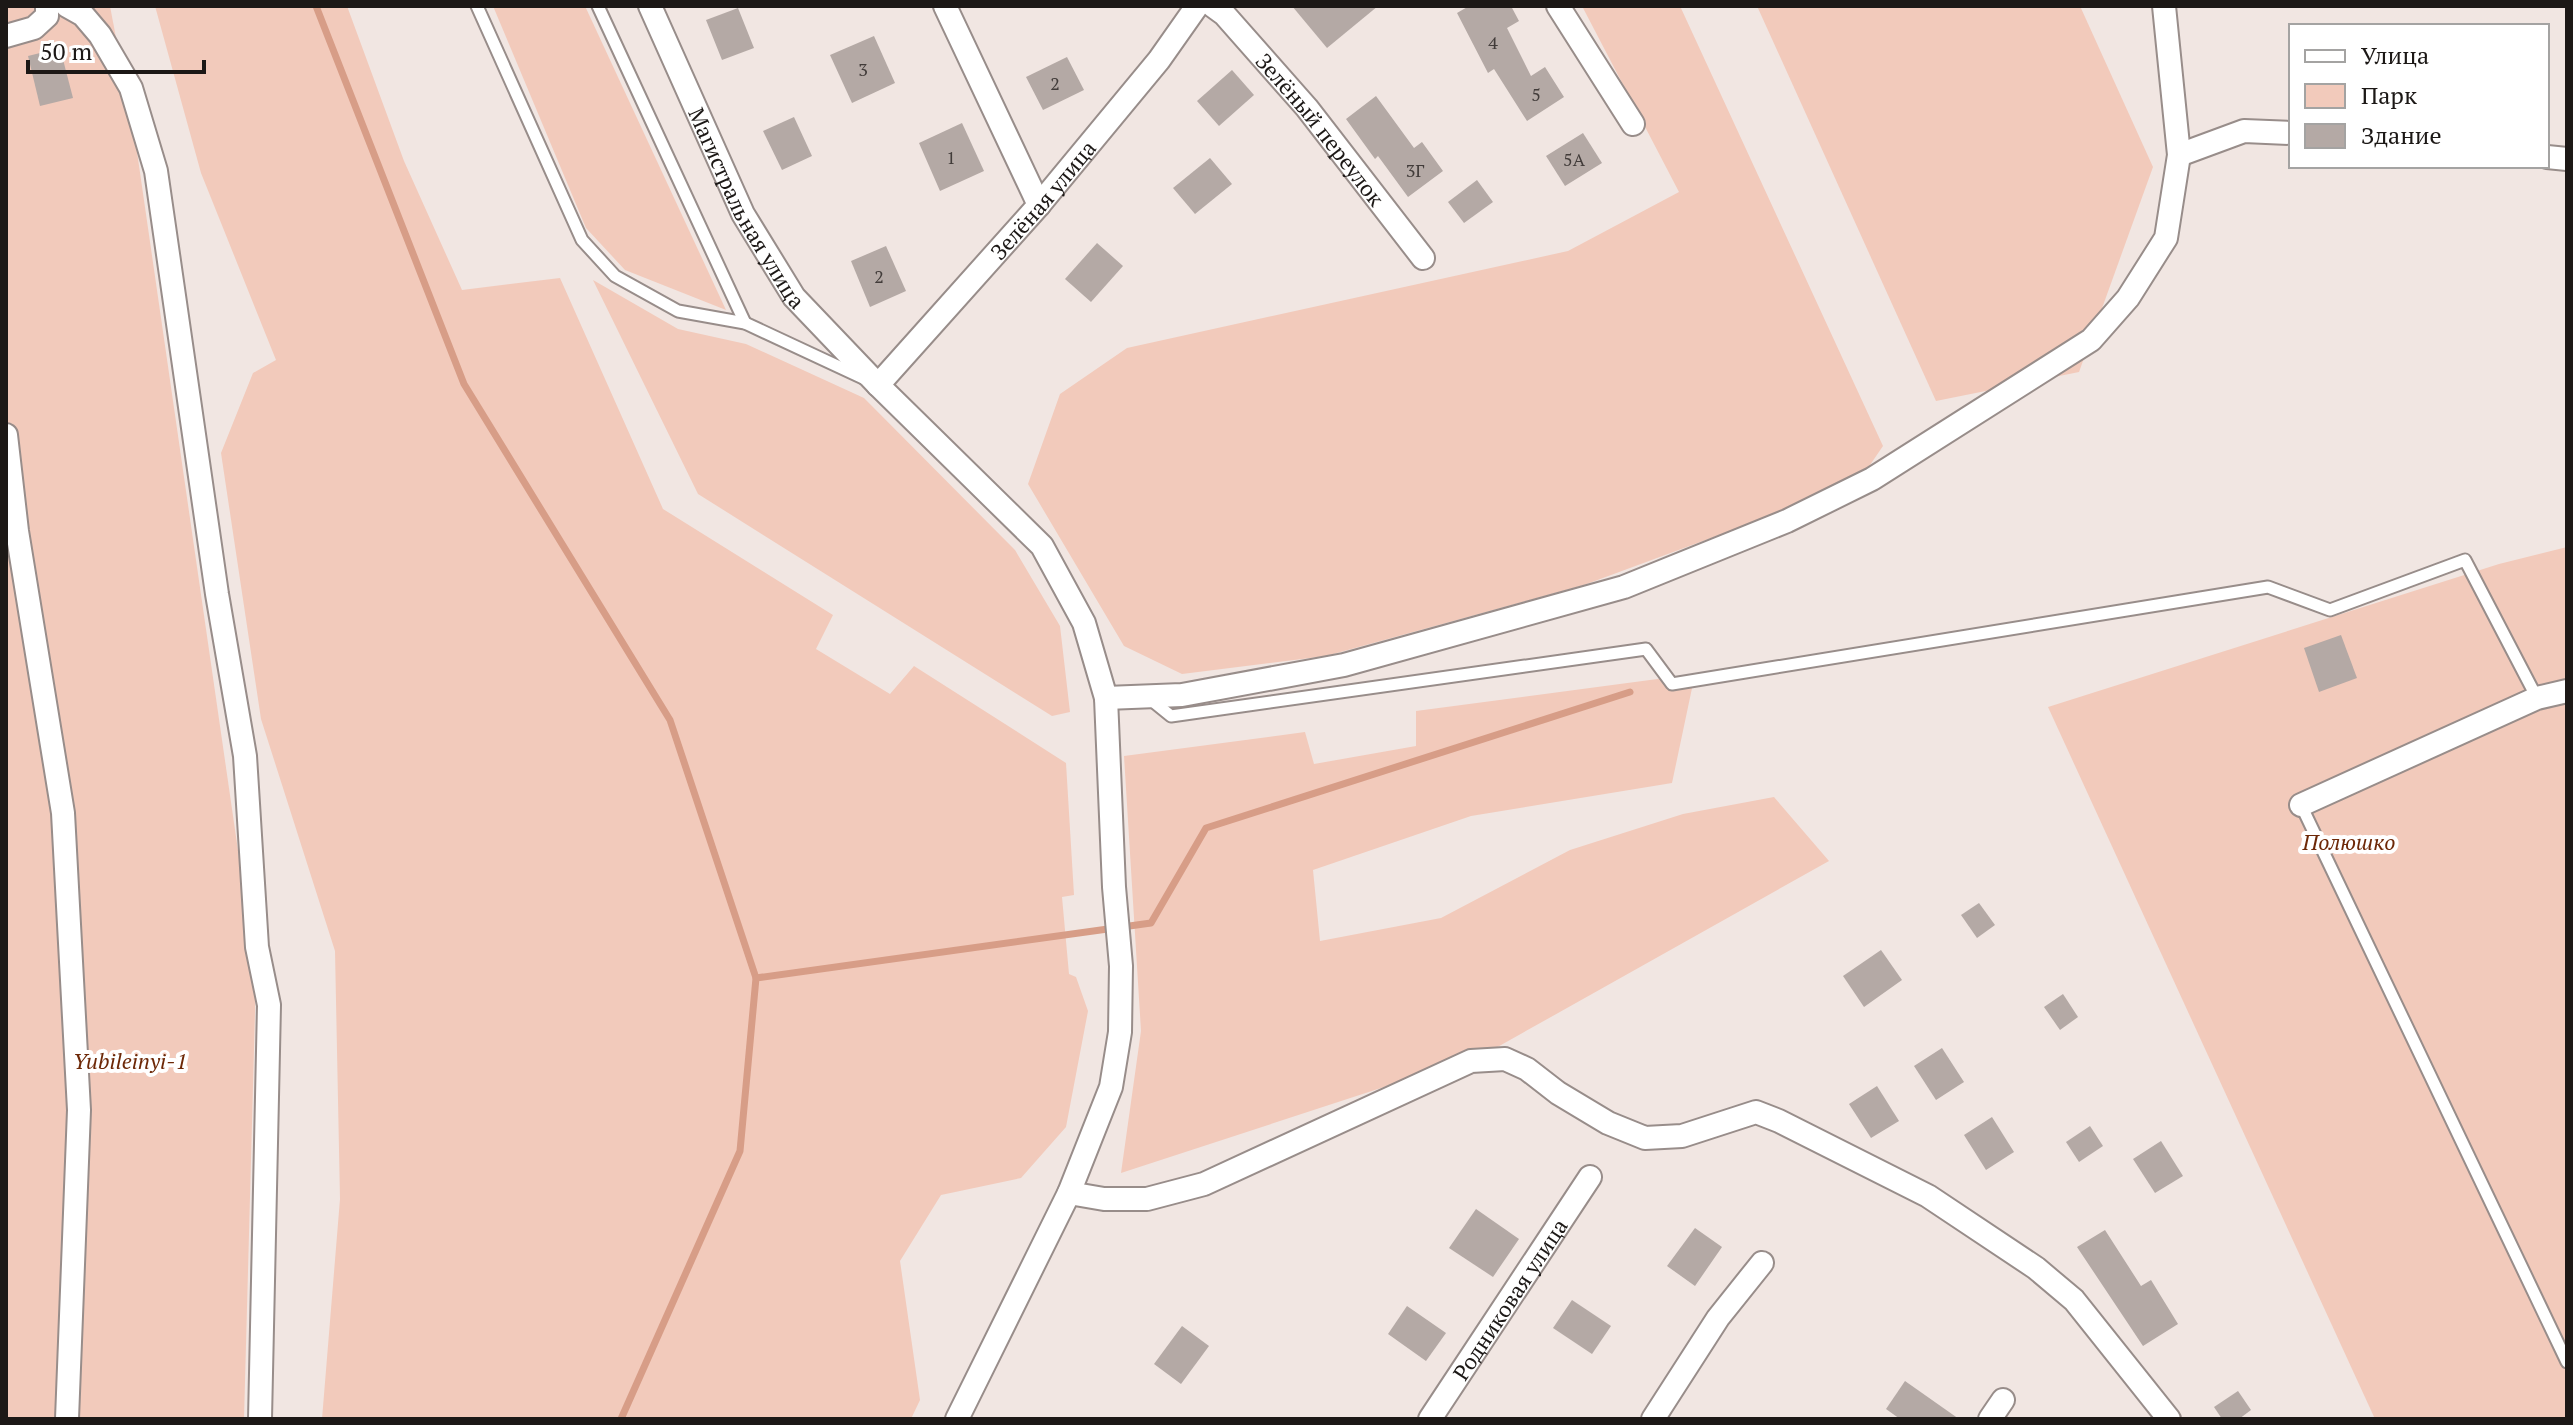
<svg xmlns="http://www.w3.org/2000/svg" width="2573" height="1425" font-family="'PT Serif',serif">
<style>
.green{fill:#f2cabb}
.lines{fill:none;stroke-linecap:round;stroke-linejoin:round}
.stream{stroke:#d79d87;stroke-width:7}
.building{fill:#b4a9a5}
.service-casing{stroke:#988d8a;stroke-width:15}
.minor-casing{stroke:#988d8a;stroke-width:26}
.service{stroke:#fff;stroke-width:11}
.minor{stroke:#fff;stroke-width:22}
.labels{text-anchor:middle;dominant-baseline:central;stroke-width:8;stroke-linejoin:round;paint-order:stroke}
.number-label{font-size:18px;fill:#423c3a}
.street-label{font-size:22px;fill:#1c1816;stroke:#fff}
.park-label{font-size:22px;font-style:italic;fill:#6d2807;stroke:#fff}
</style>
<rect width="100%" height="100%" fill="#f1e6e2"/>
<g class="green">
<polygon points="6,6 110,6 135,138 256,975 244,1419 6,1419"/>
<polygon points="155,6 347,6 404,161 462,290 560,278 663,509 833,615 816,649 890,694 914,666 1066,763 1074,895 1062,897 1069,974 1076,977 1088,1011 1066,1127 1021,1178 941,1195 900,1261 920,1400 911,1419 322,1419 340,1199 335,951 261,719 221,453 253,373 276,360 201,173"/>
<polygon points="493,6 585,6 726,310 625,270 586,228"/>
<polygon points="1582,6 1680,6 1883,446 1857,484 1584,585 1326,656 1182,674 1124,646 1028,484 1060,394 1127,348 1568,251 1679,192"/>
<polygon points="1757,6 2080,6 2153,167 2079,372 1936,401"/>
<polygon points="593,280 678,329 746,344 864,398 1015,550 1060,626 1070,712 1052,716 698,494"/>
<polygon points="2567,547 2567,1419 2375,1419 2048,707 2499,564"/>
<polygon points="1695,674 1672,783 1471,816 1313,870 1320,941 1441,918 1570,850 1683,814 1774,797 1829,861 1485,1054 1121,1173 1141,1031 1124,756 1305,732 1314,764 1416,746 1416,711"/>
</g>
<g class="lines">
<g class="stream">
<polyline points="316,6 464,384 670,720 756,978"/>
<polyline points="621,1419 740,1151 756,978 1151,923 1206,828 1630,692"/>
</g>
</g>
<g class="building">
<polygon points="1292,6 1378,6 1327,48"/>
<polygon points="1469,6 1511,6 1519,21 1507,28 1531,76 1545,67 1564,97 1527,121 1494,69 1488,73 1457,13"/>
<polygon points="738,8 754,48 722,60 706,20"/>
<polygon points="874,36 895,83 852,103 830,55"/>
<polygon points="60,48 73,98 40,106 28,56"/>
<polygon points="1067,57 1084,90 1043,110 1026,77"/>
<polygon points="1232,70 1254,95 1219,126 1197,101"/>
<polygon points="1376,96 1414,148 1422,142 1443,171 1408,197 1378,156 1375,159 1346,119"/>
<polygon points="794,117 812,156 782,170 763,131"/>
<polygon points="962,123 984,171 940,191 919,143"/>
<polygon points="1583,133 1602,163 1565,186 1546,156"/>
<polygon points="1210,158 1232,184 1195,214 1173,188"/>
<polygon points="1477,180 1493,202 1464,223 1448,202"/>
<polygon points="1097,243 1123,266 1091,302 1065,279"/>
<polygon points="886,246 906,291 870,307 851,261"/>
<polygon points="2341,635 2357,678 2319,692 2304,648"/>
<polygon points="1979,903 1995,925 1977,938 1961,915"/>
<polygon points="1881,950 1902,980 1864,1007 1843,976"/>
<polygon points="2063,994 2078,1017 2060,1030 2044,1007"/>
<polygon points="1942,1048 1964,1082 1936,1100 1914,1066"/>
<polygon points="1877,1086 1899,1121 1871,1138 1849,1104"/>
<polygon points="1992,1117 2014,1152 1986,1170 1964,1135"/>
<polygon points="2090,1126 2103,1146 2079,1162 2066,1142"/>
<polygon points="2161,1141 2183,1176 2155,1193 2133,1159"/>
<polygon points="1476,1209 1519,1239 1493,1277 1449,1248"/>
<polygon points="1695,1228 1722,1247 1695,1286 1667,1266"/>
<polygon points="2105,1230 2141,1286 2151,1280 2178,1324 2143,1346 2077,1247"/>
<polygon points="1572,1300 1611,1326 1592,1354 1553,1328"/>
<polygon points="1407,1306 1446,1333 1426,1361 1388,1334"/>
<polygon points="1182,1326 1209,1346 1181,1384 1154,1364"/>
<polygon points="1905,1381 1959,1419 1900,1419 1886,1409"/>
<polygon points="2238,1391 2251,1410 2239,1419 2222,1419 2214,1407"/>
</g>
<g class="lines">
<defs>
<g id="service">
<polyline points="477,6 582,240 615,276 678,311 745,323 863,378"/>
<polyline points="598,6 745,323"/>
<polyline points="1150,699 1171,716 1646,649 1672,684 2268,587 2330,610 2465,560 2537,698"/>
<polyline points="2301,805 2567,1362"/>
</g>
<g id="minor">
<polyline points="67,6 83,15 100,35 131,88 156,171 217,594 245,756 257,947 269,1005 260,1419"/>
<path id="s1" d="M650,6l93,208 51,83 84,88 164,161 42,77 22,75 8,189 7,79 -1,66 -9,55 -42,106 -112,226"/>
<polyline points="945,6 1039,205"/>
<path id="s2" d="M1213,6l11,8 83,94 116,150"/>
<polyline points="1558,6 1633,124"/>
<polyline points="6,36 34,28 47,16 47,6"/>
<polyline points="2179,155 2244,131 2291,133"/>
<polyline points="2547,157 2567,159"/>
<path id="s3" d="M878,385l161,-180 120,-145 38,-54"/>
<polyline points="6,435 17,531 63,813 79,1110 67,1419"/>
<polyline points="1106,698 1182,695 1344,665 1624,587 1787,521 1872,479 2091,340 2128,298 2166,238 2179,155 2164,6"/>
<polyline points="2301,805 2537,698 2567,691"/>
<polyline points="1069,1193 1104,1199 1147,1199 1204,1184 1471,1061 1505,1059 1527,1069 1558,1093 1608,1123 1645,1138 1682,1136 1756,1112 1779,1121 1928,1196 2036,1268 2074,1300 2169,1419"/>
<path id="s4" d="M1430,1419l160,-242"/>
<polyline points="1653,1419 1718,1318 1762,1263"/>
<polyline points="1990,1419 2003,1400"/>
</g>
</defs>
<use href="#service" class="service-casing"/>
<use href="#minor" class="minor-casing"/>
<use href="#service" class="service"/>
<use href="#minor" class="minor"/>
</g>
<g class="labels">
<g class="number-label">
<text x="1493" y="42">4</text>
<text x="863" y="69">3</text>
<text x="1055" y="83">2</text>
<text x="1536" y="94">5</text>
<text x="951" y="157">1</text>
<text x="1574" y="159">5А</text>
<text x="1415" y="170">3Г</text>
<text x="879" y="276">2</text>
</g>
<g class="street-label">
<text stroke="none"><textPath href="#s2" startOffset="164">Зелёный переулок</textPath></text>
<text stroke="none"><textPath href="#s3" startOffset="248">Зелёная улица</textPath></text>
<text stroke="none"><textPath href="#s1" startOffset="224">Магистральная улица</textPath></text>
<text stroke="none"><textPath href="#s4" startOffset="144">Родниковая улица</textPath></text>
</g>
<g class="park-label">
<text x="2349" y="841">Полюшко</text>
<text x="130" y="1060">Yubileinyi-1</text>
</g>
</g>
<rect width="2573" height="1425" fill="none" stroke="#1c1816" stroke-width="16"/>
<rect x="2289" y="24" width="260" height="144" fill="#ffffff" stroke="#a4a3a2" stroke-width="2"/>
<rect x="2305" y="50" width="40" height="12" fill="#ffffff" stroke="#a4a3a2" stroke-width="2"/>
<text x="2361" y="64" font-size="24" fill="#1c1816">Улица</text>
<rect x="2305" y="84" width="40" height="24" fill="#f2cabb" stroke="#a4a3a2" stroke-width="2"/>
<text x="2361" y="104" font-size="24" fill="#1c1816">Парк</text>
<rect x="2305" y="124" width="40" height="24" fill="#b4a9a5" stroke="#a4a3a2" stroke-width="2"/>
<text x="2361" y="144" font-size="24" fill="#1c1816">Здание</text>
<path d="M28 60v12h176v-12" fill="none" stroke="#1c1816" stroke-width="4"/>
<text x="40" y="60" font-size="24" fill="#1c1816" stroke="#ffffff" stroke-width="6" paint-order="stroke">50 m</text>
</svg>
